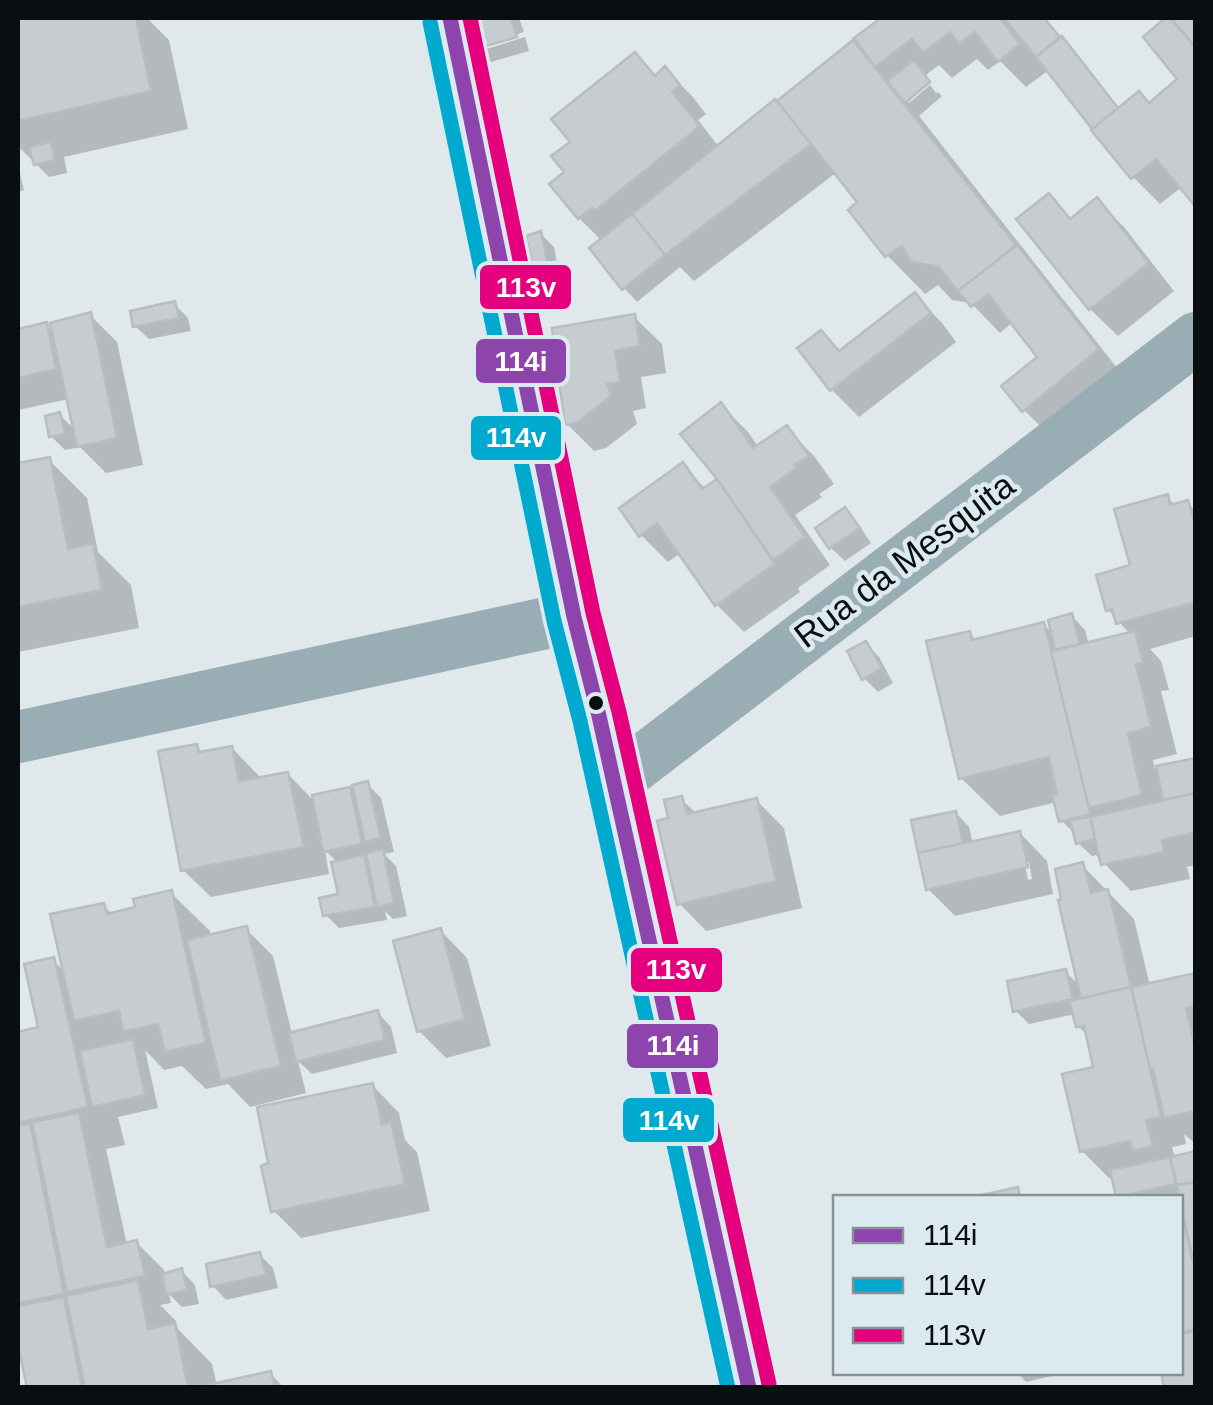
<svg xmlns="http://www.w3.org/2000/svg" width="1213" height="1405" font-family="Arial,sans-serif">
<style>
.shadow{fill:#0003;fill-rule:evenodd}
.building{fill:#c6cccf;stroke:#b7bdc0;stroke-width:2.5}
.lines{fill:none;stroke-linecap:round;stroke-linejoin:round}
.street{stroke:#99adb5;stroke-width:52}
.secondary{stroke:#95acb4;stroke-width:55}
.bus-1-casing{stroke:#dceaf0;stroke-width:22}
.bus-2-casing{stroke:#dceaf0;stroke-width:22}
.bus-3-casing{stroke:#dceaf0;stroke-width:22}
.bus-1{stroke:#8e44ad;stroke-width:15}
.bus-2{stroke:#00a9ce;stroke-width:15}
.bus-3{stroke:#e5007d;stroke-width:15}
.bus-dot{fill:#090e10;stroke:#dceaf0;stroke-width:4}
.labels{text-anchor:middle;dominant-baseline:central;stroke-width:9;stroke-linejoin:round;paint-order:stroke}
.street-label{font-size:35px;fill:#090e10;stroke:#dceaf0}
.line-badge{stroke:#dceaf0;stroke-width:4}
.badge-label{font-size:28px;text-anchor:middle;font-weight:bold;fill:#fff}
</style>
<rect width="100%" height="100%" fill="#e0e8ec"/>
<g class="shadow">
<polygon points="18,18 147,18 169,40 188,129 64,157 67,173 49,177 18,146"/>
<polygon points="469,18 519,18 524,32 483,44 483,50 525,37 529,51 491,62 478,48"/>
<polygon points="885,18 1045,18 1120,110 1150,106 1181,80 1146,37 1169,18 1196,18 1196,203 1182,187 1160,204 1133,177 1095,131 1096,129 1049,70 1026,87 1000,61 988,70 977,59 952,78 939,65 926,75 922,75 905,100 909,103 930,85 936,93 938,92 942,96 919,116 1125,378 1051,437 1024,410 1041,357 1013,322 1000,333 971,303 952,300 938,285 925,294 887,255 861,202 837,172 694,281 680,267 637,302 624,288 602,241 579,218 568,172 573,142 635,55 657,77 665,69 692,96 706,114 698,120 719,147 790,118 853,43 869,60 872,58 857,39"/>
<polygon points="18,165 24,190 18,192"/>
<polygon points="1048,196 1072,220 1097,200 1124,227 1174,291 1118,336 1090,309"/>
<polygon points="541,234 554,247 563,295 553,302 540,289 529,238"/>
<polygon points="915,295 942,323 956,342 859,417 832,390 821,333 841,353"/>
<polygon points="174,304 188,318 191,331 149,339 135,326"/>
<polygon points="90,315 117,342 143,465 106,473 80,447 65,450 51,436 60,415 76,431 69,399 18,410 18,331 46,325 55,333"/>
<polygon points="634,317 662,344 666,373 641,377 646,408 633,411 637,424 606,448 594,451 567,424"/>
<polygon points="721,405 748,432 759,448 786,428 814,456 834,484 819,494 822,497 795,515 830,565 798,588 800,592 744,632 717,605 681,553 668,562 641,535 682,465 706,489 720,480"/>
<polygon points="49,460 87,498 98,552 131,585 139,628 18,652 18,499 21,499 18,466"/>
<polygon points="1167,497 1176,506 1187,503 1196,511 1196,636 1150,649 1161,661 1169,690 1161,691 1177,754 1153,760 1155,769 1196,761 1172,795 1172,801 1196,795 1196,865 1187,867 1190,879 1131,891 1096,855 1092,856 1078,843 1076,835 1061,820 1057,802 1000,816 961,778 969,633 977,641 1044,625 1054,635 1072,616 1085,630 1089,645 1130,634 1108,610 1133,567"/>
<polygon points="844,510 858,524 871,543 845,561 831,548 819,529"/>
<polygon points="866,644 879,657 893,683 878,692 864,678"/>
<polygon points="196,746 203,754 232,748 259,776 260,780 288,774 311,798 367,784 381,798 394,852 384,854 396,866 407,916 393,919 385,911 387,920 339,928 325,914 341,895 338,863 325,850 329,874 211,897 183,870"/>
<polygon points="681,799 697,814 756,800 784,828 802,908 706,931 679,903 670,820"/>
<path d="M956,813l13,14 4,17 47,-11 27,28 6,33 -98,22 -27,-27zM1024,862h5l3,17 -4,1z"/>
<polygon points="1082,865 1134,919 1150,986 1196,976 1196,1144 1184,1134 1186,1144 1172,1147 1175,1158 1196,1154 1196,1388 1180,1372 1180,1198 1120,1198 1118,1196 1114,1177 1110,1179 1082,1151 1096,1069 1089,1037 1078,1026 1075,1014 1029,1024 1015,1010 1066,972 1080,986"/>
<polygon points="171,893 210,931 211,937 246,929 273,956 292,1034 378,1013 391,1027 397,1053 312,1074 298,1061 306,1093 250,1107 228,1084 206,1089 182,1066 164,1070 145,1050 158,1108 118,1117 125,1145 106,1149 127,1245 137,1243 164,1270 165,1275 182,1271 195,1285 199,1304 182,1307 169,1294 171,1303 160,1305 176,1321 178,1329 212,1364 217,1385 270,1373 284,1388 29,1388 18,1332 18,1035 41,1029 53,960 66,973 103,905 113,915 139,909"/>
<polygon points="440,930 467,958 491,1046 446,1058 419,1031"/>
<polygon points="372,1085 399,1113 405,1140 417,1152 430,1211 301,1238 274,1211 271,1165"/>
<polygon points="260,1255 273,1268 278,1288 226,1300 213,1286"/>
<polygon points="1017,1372 1069,1372 1026,1382"/>
</g>
<g class="building">
<polygon points="18,18 136,18 151,91 18,121"/>
<polygon points="466,18 511,18 517,37 476,49"/>
<polygon points="881,18 1000,18 1020,44 998,62 975,32 959,44 950,32 923,53 912,39 875,67 854,38"/>
<polygon points="1004,18 1044,18 1060,37 1036,57"/>
<polygon points="1165,18 1170,18 1196,48 1195,206 1156,159 1131,179 1091,130 1139,91 1149,103 1177,79 1143,37"/>
<polygon points="1171,18 1196,18 1196,48"/>
<polygon points="1062,36 1118,108 1092,129 1036,57"/>
<polygon points="853,40 1016,245 958,292 939,267 911,262 902,246 885,257 848,210 857,202 777,101"/>
<polygon points="635,52 655,76 665,66 680,85 672,92 700,126 595,211 592,208 578,219 549,184 564,172 551,156 570,142 551,119"/>
<polygon points="914,60 930,82 905,103 887,81"/>
<polygon points="775,99 811,144 665,255 632,214"/>
<polygon points="51,142 55,160 34,165 29,147"/>
<polygon points="1049,193 1070,219 1097,197 1149,263 1089,310 1016,219"/>
<polygon points="632,214 665,255 622,290 589,248"/>
<polygon points="541,231 551,281 538,290 526,236"/>
<polygon points="1017,245 1099,349 1022,412 1001,386 1037,357 988,294 971,307 958,291"/>
<polygon points="915,292 931,313 830,391 797,348 821,330 839,351"/>
<polygon points="175,301 179,318 133,327 130,311"/>
<polygon points="91,312 117,438 77,447 50,323"/>
<polygon points="635,314 640,346 615,351 620,382 607,384 611,396 578,422 565,425 552,328"/>
<polygon points="47,322 56,369 18,378 18,329"/>
<polygon points="721,402 753,448 787,425 809,456 794,465 797,468 770,487 805,537 773,560 717,479 680,434"/>
<polygon points="60,412 65,434 49,437 45,416"/>
<polygon points="50,457 68,549 93,543 102,590 18,607 18,463"/>
<polygon points="683,462 702,489 717,479 775,564 715,606 657,523 639,537 619,508"/>
<polygon points="1168,494 1170,505 1188,500 1196,526 1196,602 1116,624 1112,609 1106,611 1096,575 1130,565 1114,509"/>
<polygon points="845,507 860,528 829,549 815,528"/>
<polygon points="1072,613 1080,645 1055,650 1048,620"/>
<polygon points="1044,622 1091,814 1059,822 1052,795 1057,794 1049,757 959,779 926,641 970,631 972,640"/>
<polygon points="1135,631 1143,663 1136,664 1151,727 1128,733 1142,795 1089,808 1051,651"/>
<polygon points="866,641 882,668 862,680 847,651"/>
<polygon points="197,744 199,752 232,746 239,781 288,772 304,847 181,871 158,751"/>
<polygon points="1196,758 1196,793 1163,800 1156,766"/>
<polygon points="368,781 381,838 365,842 352,785"/>
<polygon points="350,787 362,844 323,852 312,795"/>
<polygon points="1196,793 1196,832 1162,840 1164,852 1101,865 1090,817"/>
<polygon points="682,796 687,814 757,798 776,881 677,905 657,821 668,818 664,800"/>
<polygon points="956,811 963,844 918,853 911,820"/>
<polygon points="1090,817 1095,839 1076,844 1070,820"/>
<polygon points="1020,831 1028,867 926,890 918,853"/>
<polygon points="383,849 394,903 377,907 366,853"/>
<polygon points="364,855 375,907 323,916 319,898 338,894 331,862"/>
<polygon points="1083,862 1091,893 1108,889 1131,987 1081,999 1058,900 1061,899 1055,869"/>
<polygon points="172,890 206,1043 165,1052 158,1024 123,1032 119,1011 74,1021 50,914 104,903 107,914 135,907 133,899"/>
<polygon points="247,926 281,1066 220,1081 187,940"/>
<polygon points="441,928 465,1019 417,1032 393,941"/>
<polygon points="54,957 88,1107 18,1123 18,1032 38,1027 24,964"/>
<polygon points="1066,969 1073,999 1013,1012 1007,981"/>
<polygon points="1196,973 1196,1006 1186,1008 1196,1052 1196,1111 1164,1118 1153,1069 1150,1070 1131,987"/>
<polygon points="1131,987 1161,1117 1146,1120 1153,1146 1132,1151 1130,1141 1080,1152 1062,1074 1093,1067 1084,1026 1076,1027 1069,1001"/>
<polygon points="378,1010 385,1040 296,1062 289,1033"/>
<polygon points="133,1039 145,1095 92,1107 80,1051"/>
<polygon points="373,1083 382,1125 391,1122 405,1184 271,1212 261,1166 268,1163 257,1107"/>
<polygon points="79,1113 107,1247 137,1240 145,1276 67,1292 32,1122"/>
<polygon points="30,1123 64,1294 18,1303 18,1126"/>
<polygon points="1196,1151 1196,1182 1177,1185 1170,1157"/>
<polygon points="1170,1157 1176,1184 1116,1197 1110,1170"/>
<polygon points="1196,1182 1196,1275 1177,1185"/>
<polygon points="1018,1187 1020,1198 968,1198"/>
<polygon points="1180,1205 1196,1275 1196,1329 1180,1333"/>
<polygon points="260,1252 266,1275 210,1287 206,1264"/>
<polygon points="182,1268 187,1290 166,1295 162,1274"/>
<polygon points="138,1280 148,1329 175,1323 188,1388 85,1388 66,1296"/>
<polygon points="64,1297 82,1388 27,1388 18,1344 18,1306"/>
<polygon points="1196,1331 1196,1388 1164,1388 1161,1372 1180,1372 1180,1334"/>
<polygon points="271,1371 275,1388 194,1388"/>
</g>
<g class="lines">
<g class="street">
<polyline points="18,737 574,617"/>
<polyline points="613,783 1196,338"/>
</g>
<polyline class="secondary" points="450,18 574,617 599,716 749,1388"/>
<defs>
<polyline id="bus-1" points="450,18 574,617 599,716 749,1388"/>
<polyline id="bus-2" points="430,22 554,621 580,721 728,1388"/>
<polyline id="bus-3" points="470,18 593,613 619,712 769,1384"/>
</defs>
<use href="#bus-1" class="bus-1-casing"/>
<use href="#bus-2" class="bus-2-casing"/>
<use href="#bus-3" class="bus-3-casing"/>
<use href="#bus-1" class="bus-1"/>
<use href="#bus-2" class="bus-2"/>
<use href="#bus-3" class="bus-3"/>
</g>
<circle class="bus-dot" cx="596" cy="703" r="9"/>
<g class="labels">
<g class="street-label">
<text transform="translate(904 560) rotate(-37)">Rua da Mesquita</text>
</g>
</g>
<g class="line-badge">
<rect x="478" y="263" width="95" height="48" rx="10" fill="#e5007d"/>
<rect x="474" y="337" width="94" height="48" rx="10" fill="#8e44ad"/>
<rect x="469" y="414" width="94" height="48" rx="10" fill="#00a9ce"/>
<rect x="629" y="946" width="95" height="48" rx="10" fill="#e5007d"/>
<rect x="625" y="1022" width="95" height="48" rx="10" fill="#8e44ad"/>
<rect x="621" y="1096" width="95" height="48" rx="10" fill="#00a9ce"/>
</g>
<g class="badge-label">
<text x="526" y="297">113v</text>
<text x="521" y="371">114i</text>
<text x="516" y="447">114v</text>
<text x="676" y="979">113v</text>
<text x="673" y="1055">114i</text>
<text x="669" y="1130">114v</text>
</g>
<rect width="1213" height="1405" fill="none" stroke="#090e10" stroke-width="40"/>
<rect x="833" y="1195" width="350" height="180" fill="#dceaf0" stroke="#889296" stroke-width="2.5"/>
<rect x="853" y="1228" width="50" height="15" fill="#8e44ad" stroke="#889296" stroke-width="2.5"/>
<text x="923" y="1245" font-size="30" fill="#090e10">114i</text>
<rect x="853" y="1278" width="50" height="15" fill="#00a9ce" stroke="#889296" stroke-width="2.5"/>
<text x="923" y="1295" font-size="30" fill="#090e10">114v</text>
<rect x="853" y="1328" width="50" height="15" fill="#e5007d" stroke="#889296" stroke-width="2.5"/>
<text x="923" y="1345" font-size="30" fill="#090e10">113v</text>
</svg>
